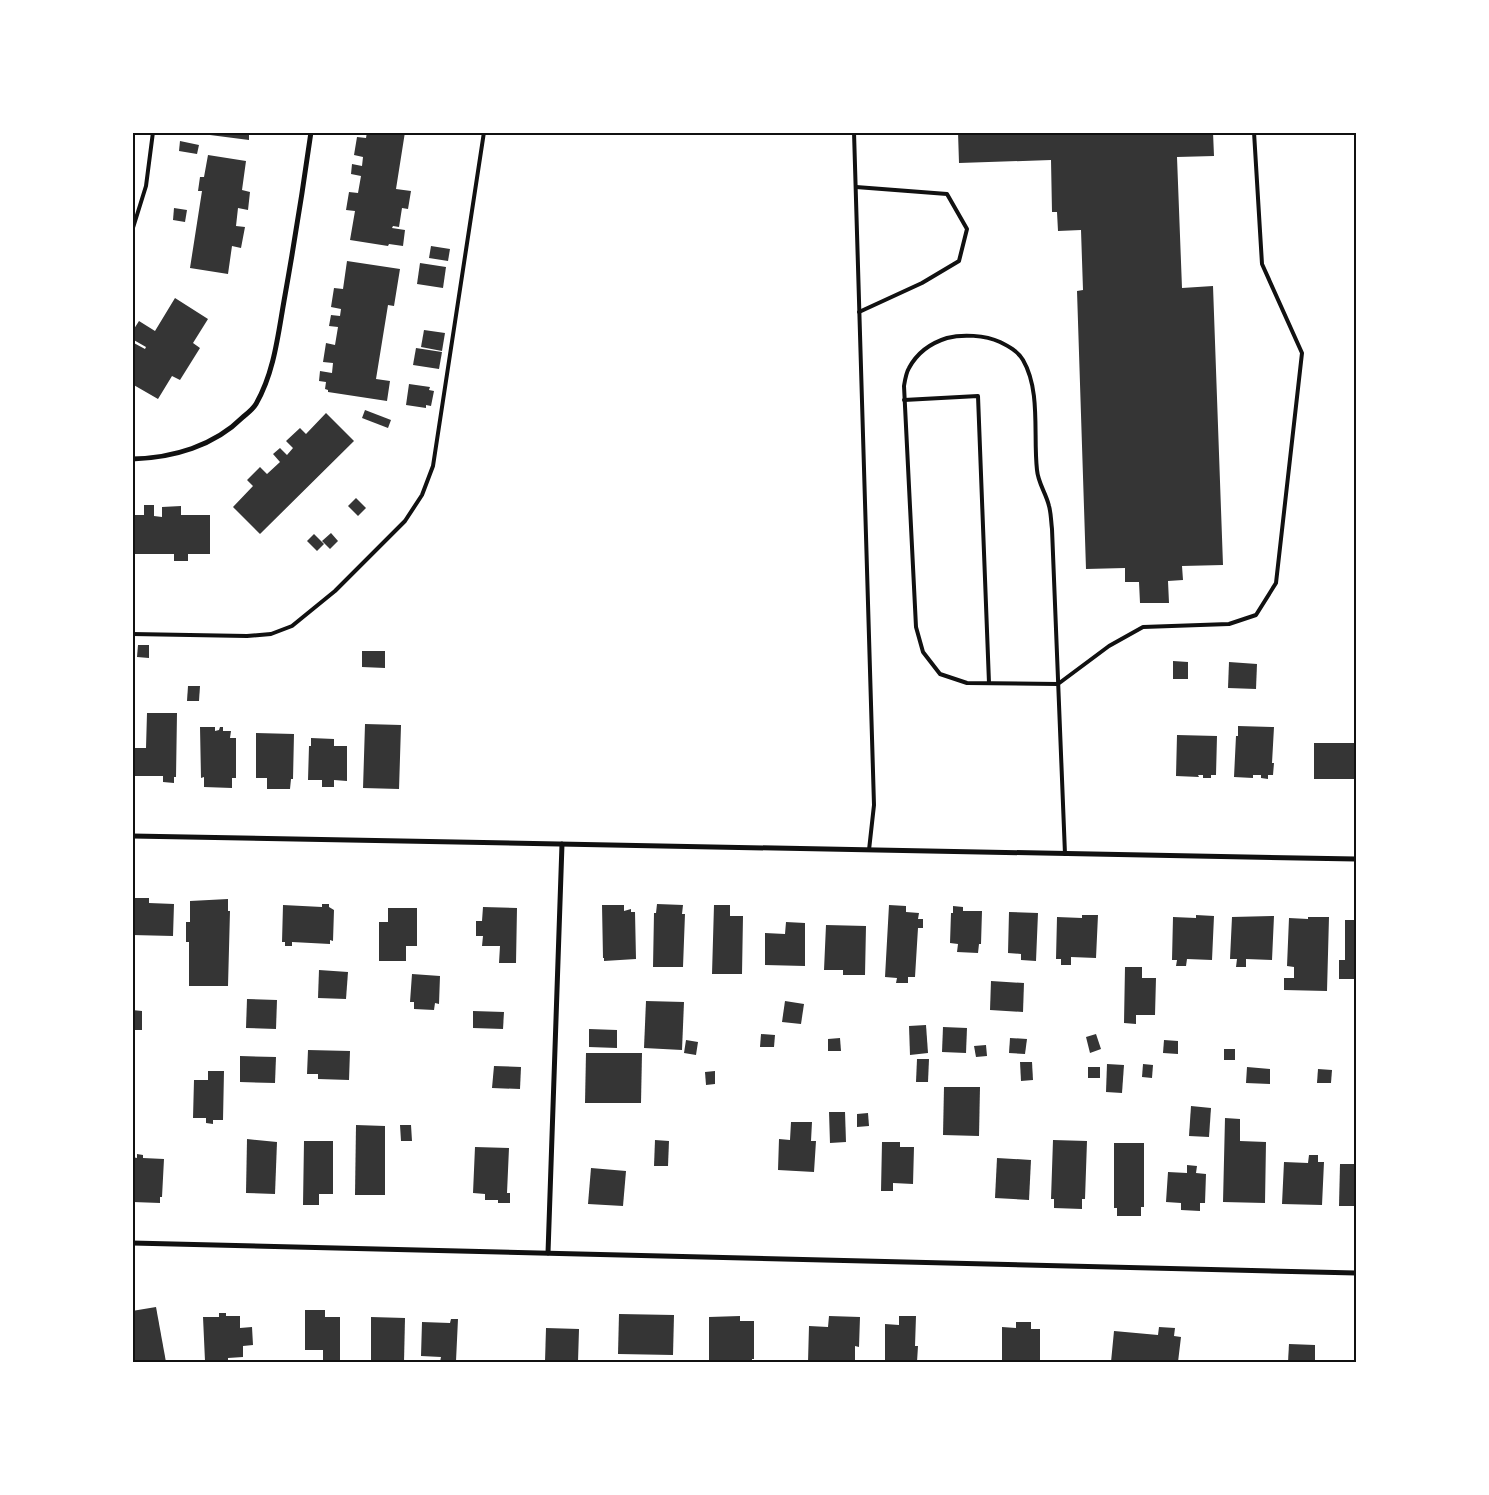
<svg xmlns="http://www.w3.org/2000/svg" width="1489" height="1495" font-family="'Fira Sans',sans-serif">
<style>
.building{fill:#353535}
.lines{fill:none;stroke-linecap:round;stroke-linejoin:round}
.service{stroke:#111;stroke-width:4}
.minor{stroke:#111;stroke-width:5}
.neatline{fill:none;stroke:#111;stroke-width:2}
</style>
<rect width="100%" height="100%" fill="#fff"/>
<g class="building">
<polygon points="210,132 249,132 249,140 210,135"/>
<polygon points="367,132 405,132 396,189 411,191 408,209 402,208 399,227 393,226 392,228 405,230 403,246 389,244 388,246 350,240 355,211 346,210 349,192 358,193 361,176 351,174 352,164 362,166 363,157 354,155 357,137 366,138"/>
<polygon points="958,132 1213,132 1214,156 1177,157 1182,288 1213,286 1223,565 1182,566 1183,580 1168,581 1169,603 1140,603 1139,582 1125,582 1125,568 1086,569 1077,291 1083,290 1081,230 1058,231 1057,212 1052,212 1051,160 959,163"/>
<polygon points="180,141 199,145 197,154 179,151"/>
<polygon points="208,155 246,161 242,190 250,192 248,210 238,208 236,226 245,227 241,248 232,246 228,274 190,268 202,191 198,191 200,177 204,177"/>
<polygon points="174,208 187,210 185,222 173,220"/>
<polygon points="431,246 450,249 448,261 429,258"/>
<polygon points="347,261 400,269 394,306 388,305 376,379 390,381 387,401 328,392 328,390 325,389 326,382 319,381 320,371 332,373 333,363 323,362 326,343 335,345 338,327 329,326 331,315 340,316 341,309 331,307 334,288 343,289"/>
<polygon points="420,263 446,267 443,288 417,284"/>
<polygon points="175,298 208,319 193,343 200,348 180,380 172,376 158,399 132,384 132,366 135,361 132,359 132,342 145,349 146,347 132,339 132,332 139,321 155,331"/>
<polygon points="424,330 445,333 442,351 421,347"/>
<polygon points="416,348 442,352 439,369 413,365"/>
<polygon points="409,384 430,387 429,390 434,391 431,406 426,405 426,408 406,405"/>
<polygon points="365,410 391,420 388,428 362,418"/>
<polygon points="326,413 354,441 260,534 233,507 253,486 247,480 260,467 267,474 280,462 273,454 280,448 287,455 293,448 286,441 300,428 306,434"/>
<polygon points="356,498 366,508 358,516 348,506"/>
<polygon points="144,505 154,505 154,516 162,517 162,507 181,506 181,515 210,515 210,554 188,554 188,561 174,561 174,554 132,554 132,515 144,515"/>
<polygon points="331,533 338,541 330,549 322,541"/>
<polygon points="314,534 324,544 317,551 307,541"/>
<polygon points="138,645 149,645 149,658 137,657"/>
<polygon points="362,651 385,651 385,668 362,667"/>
<polygon points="1173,661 1188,662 1188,679 1173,679"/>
<polygon points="1229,662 1257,664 1256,689 1228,688"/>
<polygon points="188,686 200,686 199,701 187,701"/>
<polygon points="147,713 177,713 176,777 174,777 174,783 163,782 163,776 134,776 134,748 146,748"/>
<polygon points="365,724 401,725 399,789 363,788"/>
<polygon points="1238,726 1274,727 1272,763 1274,763 1273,775 1268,775 1268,779 1261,778 1261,775 1253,775 1253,778 1234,777 1236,736 1238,736"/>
<polygon points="200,727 215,727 215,731 219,730 220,727 223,727 223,731 231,731 230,738 236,738 236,778 232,778 232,788 204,787 204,777 201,778"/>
<polygon points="256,733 294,734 293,779 291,779 290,789 267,789 267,778 256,778"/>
<polygon points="1177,735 1217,736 1216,775 1211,775 1211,778 1203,778 1203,775 1198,775 1199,777 1176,776"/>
<polygon points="311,738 334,739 334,746 347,746 347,781 334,780 334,787 322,787 322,780 308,780 309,746 311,746"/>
<rect x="1314" y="743" width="42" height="36"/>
<polygon points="132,898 149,898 149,903 174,904 173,936 132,935"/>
<polygon points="228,899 228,911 230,911 228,986 189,986 189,942 186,942 186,922 190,922 190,901"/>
<polygon points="322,904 329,904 329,907 334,910 333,941 330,940 330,944 292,942 292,946 285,946 285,942 282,942 283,905 322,907"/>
<polygon points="657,904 683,905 682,914 685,914 683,967 653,967 654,913 656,913"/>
<polygon points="602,905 624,905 624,911 631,909 631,912 635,912 636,959 604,961 604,958 603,958"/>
<polygon points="714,905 730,905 730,916 743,916 742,974 712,974"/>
<polygon points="889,905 906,906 906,912 919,913 918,919 923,919 923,928 918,928 915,977 908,977 908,983 896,983 897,978 885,977"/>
<polygon points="953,906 963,907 963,911 982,911 981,944 979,944 978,953 957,952 958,944 950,943 951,913 953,913"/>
<polygon points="483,907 517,908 516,963 499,963 500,946 482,946 483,936 476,936 476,921 482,921"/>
<polygon points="388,908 417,908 417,946 406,946 406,961 379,961 379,922 388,922"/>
<polygon points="1009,912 1038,913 1036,961 1021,960 1021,954 1008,953"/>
<polygon points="1082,915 1098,915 1096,958 1071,957 1071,965 1061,965 1061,959 1056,959 1057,917 1082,918"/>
<polygon points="1196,915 1214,916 1212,960 1187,959 1186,966 1176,966 1177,960 1172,960 1173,917 1196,918"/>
<polygon points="1274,916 1272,960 1246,959 1246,967 1236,967 1237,959 1230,959 1232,917"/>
<polygon points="1308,917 1329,917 1327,991 1284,990 1284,978 1294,978 1294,967 1287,966 1289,918 1308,919"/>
<polygon points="1345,920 1356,920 1356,979 1339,979 1339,960 1345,960"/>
<polygon points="786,922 805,923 805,966 765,965 765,933 785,934"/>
<polygon points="826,925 866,926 865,975 843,975 843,970 824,970"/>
<polygon points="1125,967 1142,967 1142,978 1156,978 1155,1015 1136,1015 1136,1024 1124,1023"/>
<polygon points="319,970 348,972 346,999 318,998"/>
<polygon points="412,974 440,976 439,1004 435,1003 434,1010 414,1009 414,1002 410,1002"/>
<polygon points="991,981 1024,983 1023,1012 990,1010"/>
<polygon points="247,999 277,1000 276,1029 246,1028"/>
<polygon points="646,1001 684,1002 682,1050 644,1048"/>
<polygon points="785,1001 804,1004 801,1024 782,1022"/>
<polygon points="132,1010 142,1011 142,1030 132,1030"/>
<polygon points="473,1011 504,1012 503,1029 473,1028"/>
<polygon points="926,1025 928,1053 910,1055 909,1026"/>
<polygon points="943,1027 967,1028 966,1053 942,1052"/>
<polygon points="589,1029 617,1030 617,1048 589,1047"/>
<polygon points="761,1034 775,1035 774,1047 760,1047"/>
<polygon points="1096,1034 1101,1049 1090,1053 1086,1037"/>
<polygon points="840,1038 841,1051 828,1051 828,1039"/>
<polygon points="1010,1038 1027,1039 1025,1054 1009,1053"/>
<polygon points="686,1040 698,1042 696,1055 684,1053"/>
<polygon points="1164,1040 1178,1041 1178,1054 1163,1053"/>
<polygon points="986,1045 987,1056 976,1057 974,1046"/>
<rect x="1224" y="1049" width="11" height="11"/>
<polygon points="308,1050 350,1051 349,1080 318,1079 318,1074 307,1074"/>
<polygon points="586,1053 642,1053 641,1103 585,1103"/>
<polygon points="240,1056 276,1057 275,1083 240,1082"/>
<polygon points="917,1059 929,1059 928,1082 916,1082"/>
<polygon points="1020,1062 1032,1062 1033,1080 1021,1081"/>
<polygon points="1107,1064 1124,1065 1122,1093 1106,1092"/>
<polygon points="1143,1064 1153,1065 1152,1078 1142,1077"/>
<polygon points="494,1066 521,1067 520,1089 492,1088"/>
<rect x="1088" y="1067" width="12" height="11"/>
<polygon points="1247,1067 1270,1069 1270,1084 1246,1083"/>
<polygon points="1318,1069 1332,1070 1331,1083 1317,1083"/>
<polygon points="208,1071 224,1071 223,1120 213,1120 213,1124 206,1123 206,1118 193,1118 194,1080 208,1080"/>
<polygon points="715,1071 715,1084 706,1085 705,1072"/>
<polygon points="944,1087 980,1087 979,1136 943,1135"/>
<polygon points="1191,1106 1211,1108 1209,1137 1189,1136"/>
<polygon points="829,1112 845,1112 846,1142 830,1143"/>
<polygon points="868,1113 869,1126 857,1127 857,1114"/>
<polygon points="1225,1118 1240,1119 1240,1141 1266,1142 1265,1203 1223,1202"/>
<polygon points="791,1122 812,1122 811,1141 816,1141 814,1172 778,1170 779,1139 790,1140"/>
<polygon points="356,1125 385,1126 385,1195 355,1195"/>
<polygon points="400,1125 411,1125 412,1141 401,1141"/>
<polygon points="247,1139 277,1142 275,1194 246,1193"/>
<polygon points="655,1140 669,1141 668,1166 654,1166"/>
<polygon points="1053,1140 1087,1141 1085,1199 1082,1199 1082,1209 1054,1208 1054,1199 1051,1199"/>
<polygon points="304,1141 333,1141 333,1194 319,1194 319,1205 303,1205"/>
<polygon points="882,1142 900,1142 900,1147 914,1147 913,1184 893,1183 893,1191 881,1191"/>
<polygon points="1114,1143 1144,1143 1144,1207 1141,1207 1141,1216 1117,1216 1117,1208 1114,1208"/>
<polygon points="475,1147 509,1148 507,1193 510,1193 510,1203 498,1203 498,1200 485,1200 485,1194 473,1193"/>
<polygon points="137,1154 143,1155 143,1158 164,1159 162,1197 160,1197 160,1203 133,1202 132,1157 137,1158"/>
<polygon points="1309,1155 1318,1155 1318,1162 1324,1162 1322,1205 1282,1204 1284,1162 1308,1163"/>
<polygon points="997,1158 1031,1160 1029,1200 995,1198"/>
<polygon points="1340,1164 1356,1164 1356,1206 1339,1206"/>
<polygon points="1187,1165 1197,1166 1196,1173 1206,1174 1205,1203 1200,1203 1200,1211 1181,1210 1181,1203 1166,1202 1168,1172 1187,1173"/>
<polygon points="591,1168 626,1171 623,1206 588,1204"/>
<polygon points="156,1307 166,1362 132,1362 132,1311"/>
<polygon points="305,1310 325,1310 325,1317 340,1317 340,1360 336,1360 336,1362 323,1362 323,1350 305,1350"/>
<polygon points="219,1313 226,1313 226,1316 240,1316 240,1328 252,1327 253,1345 243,1346 243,1357 228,1358 228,1362 216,1362 216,1360 205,1361 203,1317 219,1317"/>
<polygon points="619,1314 674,1315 673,1355 618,1354"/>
<polygon points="740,1316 740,1321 754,1321 754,1359 752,1359 752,1362 712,1362 712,1360 709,1360 709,1317"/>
<polygon points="829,1316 860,1317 859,1347 855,1346 855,1362 808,1362 809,1326 828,1327"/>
<polygon points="899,1316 916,1316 915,1346 918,1346 917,1362 885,1362 885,1324 899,1325"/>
<polygon points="371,1317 405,1318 404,1362 371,1362"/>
<polygon points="451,1319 458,1319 456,1361 440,1362 441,1357 421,1356 422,1322 450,1323"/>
<polygon points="1016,1322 1031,1322 1031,1329 1040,1329 1040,1362 1002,1362 1002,1327 1016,1328"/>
<polygon points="1159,1327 1175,1328 1174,1336 1181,1337 1178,1362 1111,1362 1114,1331 1158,1335"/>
<polygon points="546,1328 579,1329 578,1362 545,1362"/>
<polygon points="1289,1344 1315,1345 1315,1362 1288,1362"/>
</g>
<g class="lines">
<g class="service">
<polyline points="854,132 874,805 869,850"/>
<polyline points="856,187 947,194 967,229 959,261 922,283 859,312"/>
<polyline points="132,231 146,186 153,132"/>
<polyline points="904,400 978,396 989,683"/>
<polyline points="132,634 247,636 271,634 292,626 335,591 405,521 422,495 433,466 484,132"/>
<path d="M1065,854l-13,-325c-1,-8 -1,-16 -3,-23 -3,-13 -11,-23 -12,-36 -4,-35 4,-79 -14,-110 -5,-9 -15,-14 -23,-18 -15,-7 -38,-8 -53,-4 -16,5 -30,15 -38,30 -3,5 -4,12 -5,18l12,241 7,25 17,22 27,9 91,1 51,-38 34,-19 86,-3 27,-9 20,-32 26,-230 -40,-89 -8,-132"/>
</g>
<g class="minor">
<path d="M132,459c41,-1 82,-13 111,-42 5,-4 10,-8 13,-13 18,-31 22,-69 28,-103 10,-56 19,-112 27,-169"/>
<polyline points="132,836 1356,859"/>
<polyline points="132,1243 1356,1273"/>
<polyline points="548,1253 562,844"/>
</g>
</g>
<rect width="1489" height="1495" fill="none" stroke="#ffffff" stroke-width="268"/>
<rect x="134" y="134" width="1221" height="1227" class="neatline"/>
</svg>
